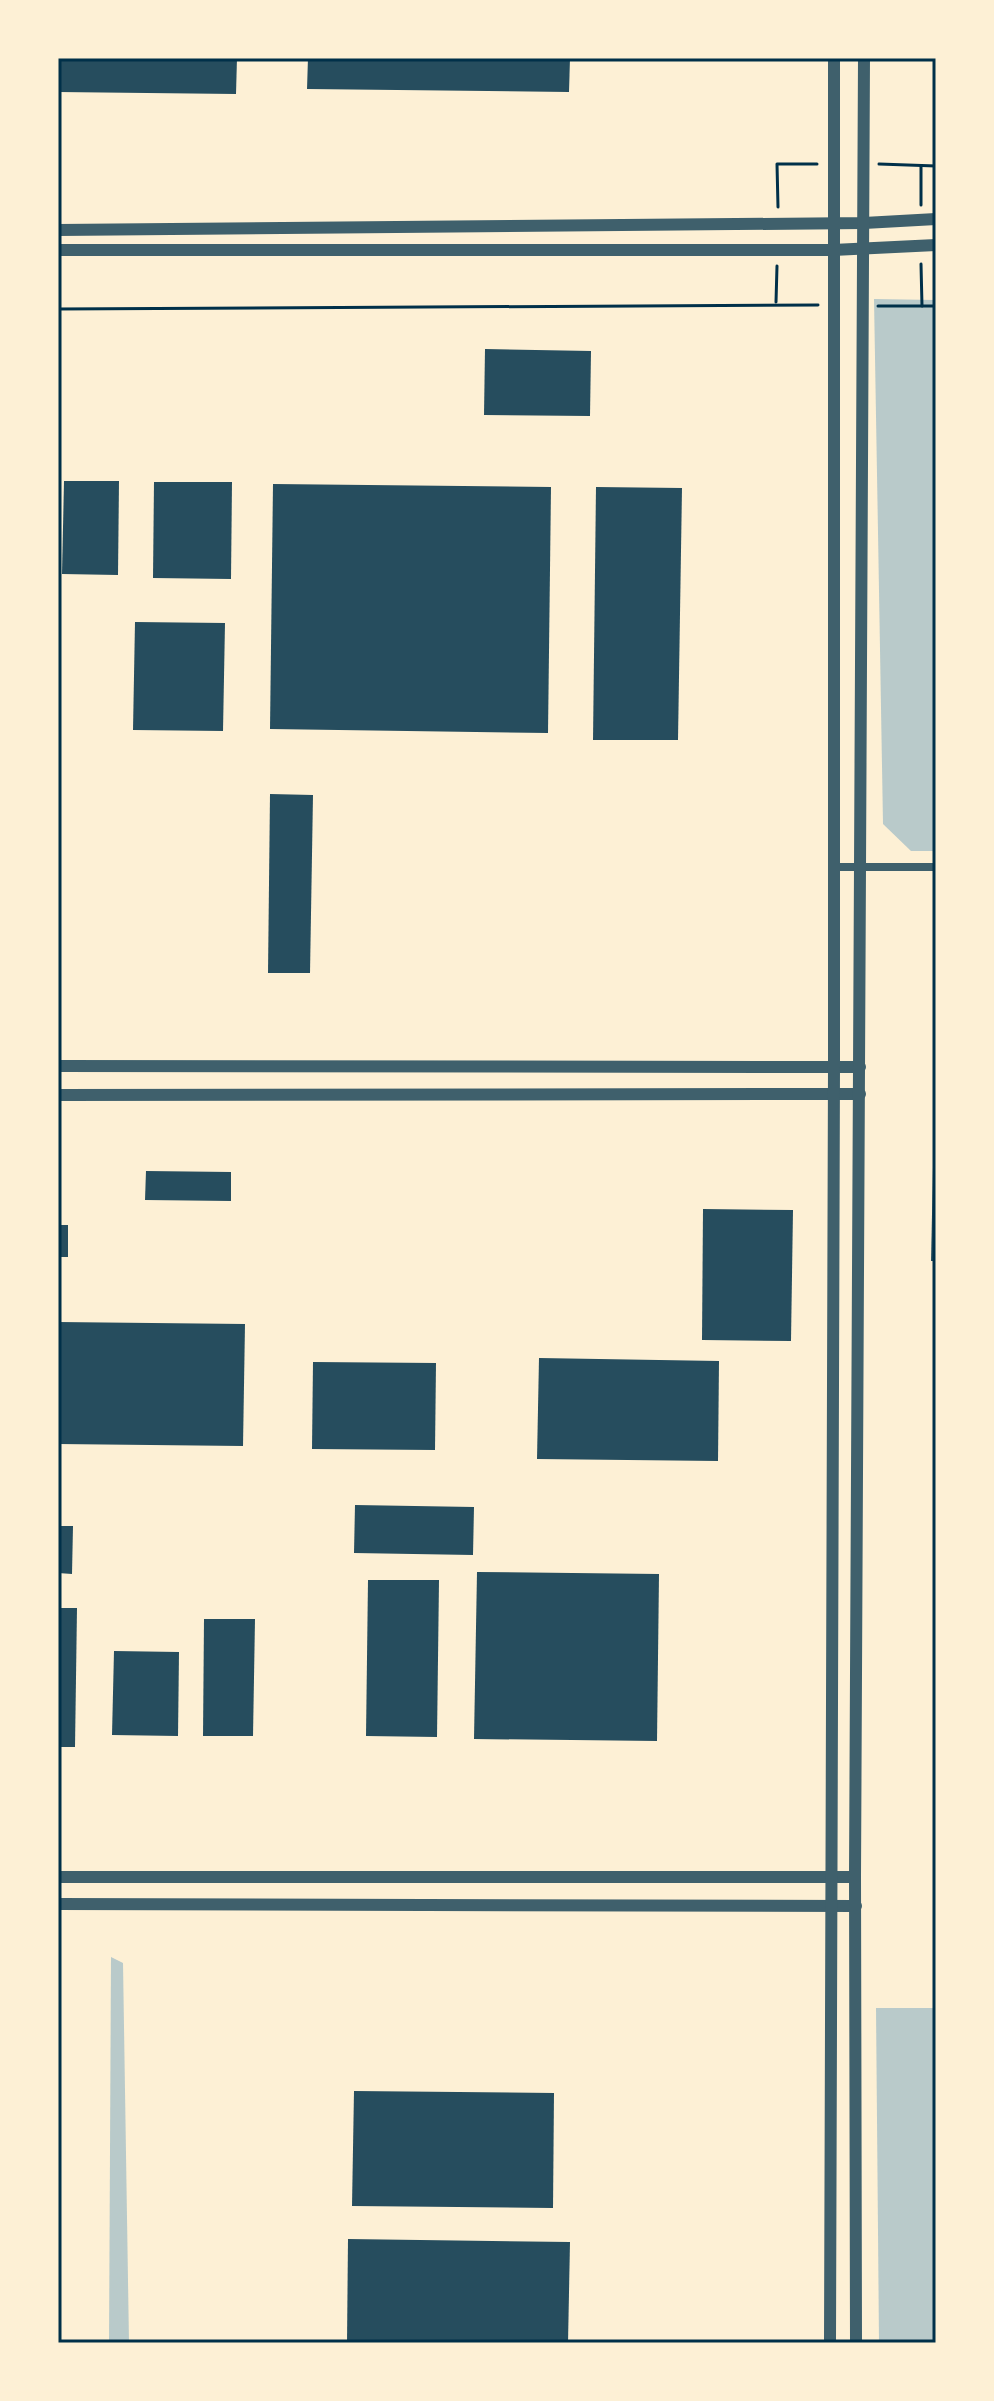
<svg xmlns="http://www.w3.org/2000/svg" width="994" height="2401" font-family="Lato,sans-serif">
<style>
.green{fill:#b9caca}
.building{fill:#264d5e}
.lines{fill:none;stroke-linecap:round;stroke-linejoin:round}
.path{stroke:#003049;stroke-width:3}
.minor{stroke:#3f606c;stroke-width:8}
.tertiary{stroke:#3f606c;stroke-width:12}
.neatline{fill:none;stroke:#003049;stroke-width:3}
</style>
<rect width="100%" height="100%" fill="#fdf0d5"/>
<g class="green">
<polygon points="874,299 936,300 936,851 911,851 883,824"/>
<polygon points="111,1957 123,1963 129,2343 109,2343"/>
<polygon points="876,2008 936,2008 936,2343 879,2343"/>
</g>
<g class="building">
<polygon points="58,58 237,58 236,94 58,92"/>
<polygon points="308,58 570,58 569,92 307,89"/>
<polygon points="485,349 591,351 590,416 484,415"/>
<polygon points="64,481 119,481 118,575 62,574"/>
<polygon points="154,482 232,482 231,579 153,578"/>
<polygon points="273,484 551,487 548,733 270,729"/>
<polygon points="596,487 682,488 678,740 593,740"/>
<polygon points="135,622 225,623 223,731 133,730"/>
<polygon points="270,794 313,795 310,973 268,973"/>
<polygon points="933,1167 936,1167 936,1261 931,1261"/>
<polygon points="146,1171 231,1172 231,1201 145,1200"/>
<polygon points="703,1209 793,1210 791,1341 702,1340"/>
<rect x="58" y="1225" width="10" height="32"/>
<polygon points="58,1322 245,1324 243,1446 58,1444"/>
<polygon points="539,1358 719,1361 718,1461 537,1459"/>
<polygon points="313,1362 436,1363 435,1450 312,1449"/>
<polygon points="355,1505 474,1507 473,1555 354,1553"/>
<polygon points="58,1526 73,1526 72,1574 58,1573"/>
<polygon points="477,1572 659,1574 657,1741 474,1739"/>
<polygon points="368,1580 439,1580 437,1737 366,1736"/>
<polygon points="58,1608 77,1608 75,1747 58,1747"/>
<polygon points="204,1619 255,1619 253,1736 203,1736"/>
<polygon points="114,1651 179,1652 178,1736 112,1735"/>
<polygon points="354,2091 554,2093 553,2208 352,2206"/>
<polygon points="348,2239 570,2242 568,2343 347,2343"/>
</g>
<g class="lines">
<g class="path">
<polyline points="879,164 936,166"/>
<polyline points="921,166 921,205"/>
<polyline points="778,207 777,164 817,164"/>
<polyline points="921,264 922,306"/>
<polyline points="776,302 777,266"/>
<polyline points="878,306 936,306"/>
<polyline points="58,309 818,305"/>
</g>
<polyline class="minor" points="834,867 936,867"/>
<g class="tertiary">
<polyline points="58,230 864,223 936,219"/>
<polyline points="58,250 833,250 936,245"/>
<polyline points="58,1066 860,1067"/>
<polyline points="58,1095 860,1094"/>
<polyline points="58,1877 855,1877"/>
<polyline points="58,1904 856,1906"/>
<polyline points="830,2343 834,1066 834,58"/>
<polyline points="856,2343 855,1877 864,58"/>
</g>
</g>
<rect width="994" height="2401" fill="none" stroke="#fdf0d5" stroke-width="120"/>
<rect x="60" y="60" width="874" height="2281" class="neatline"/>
</svg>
